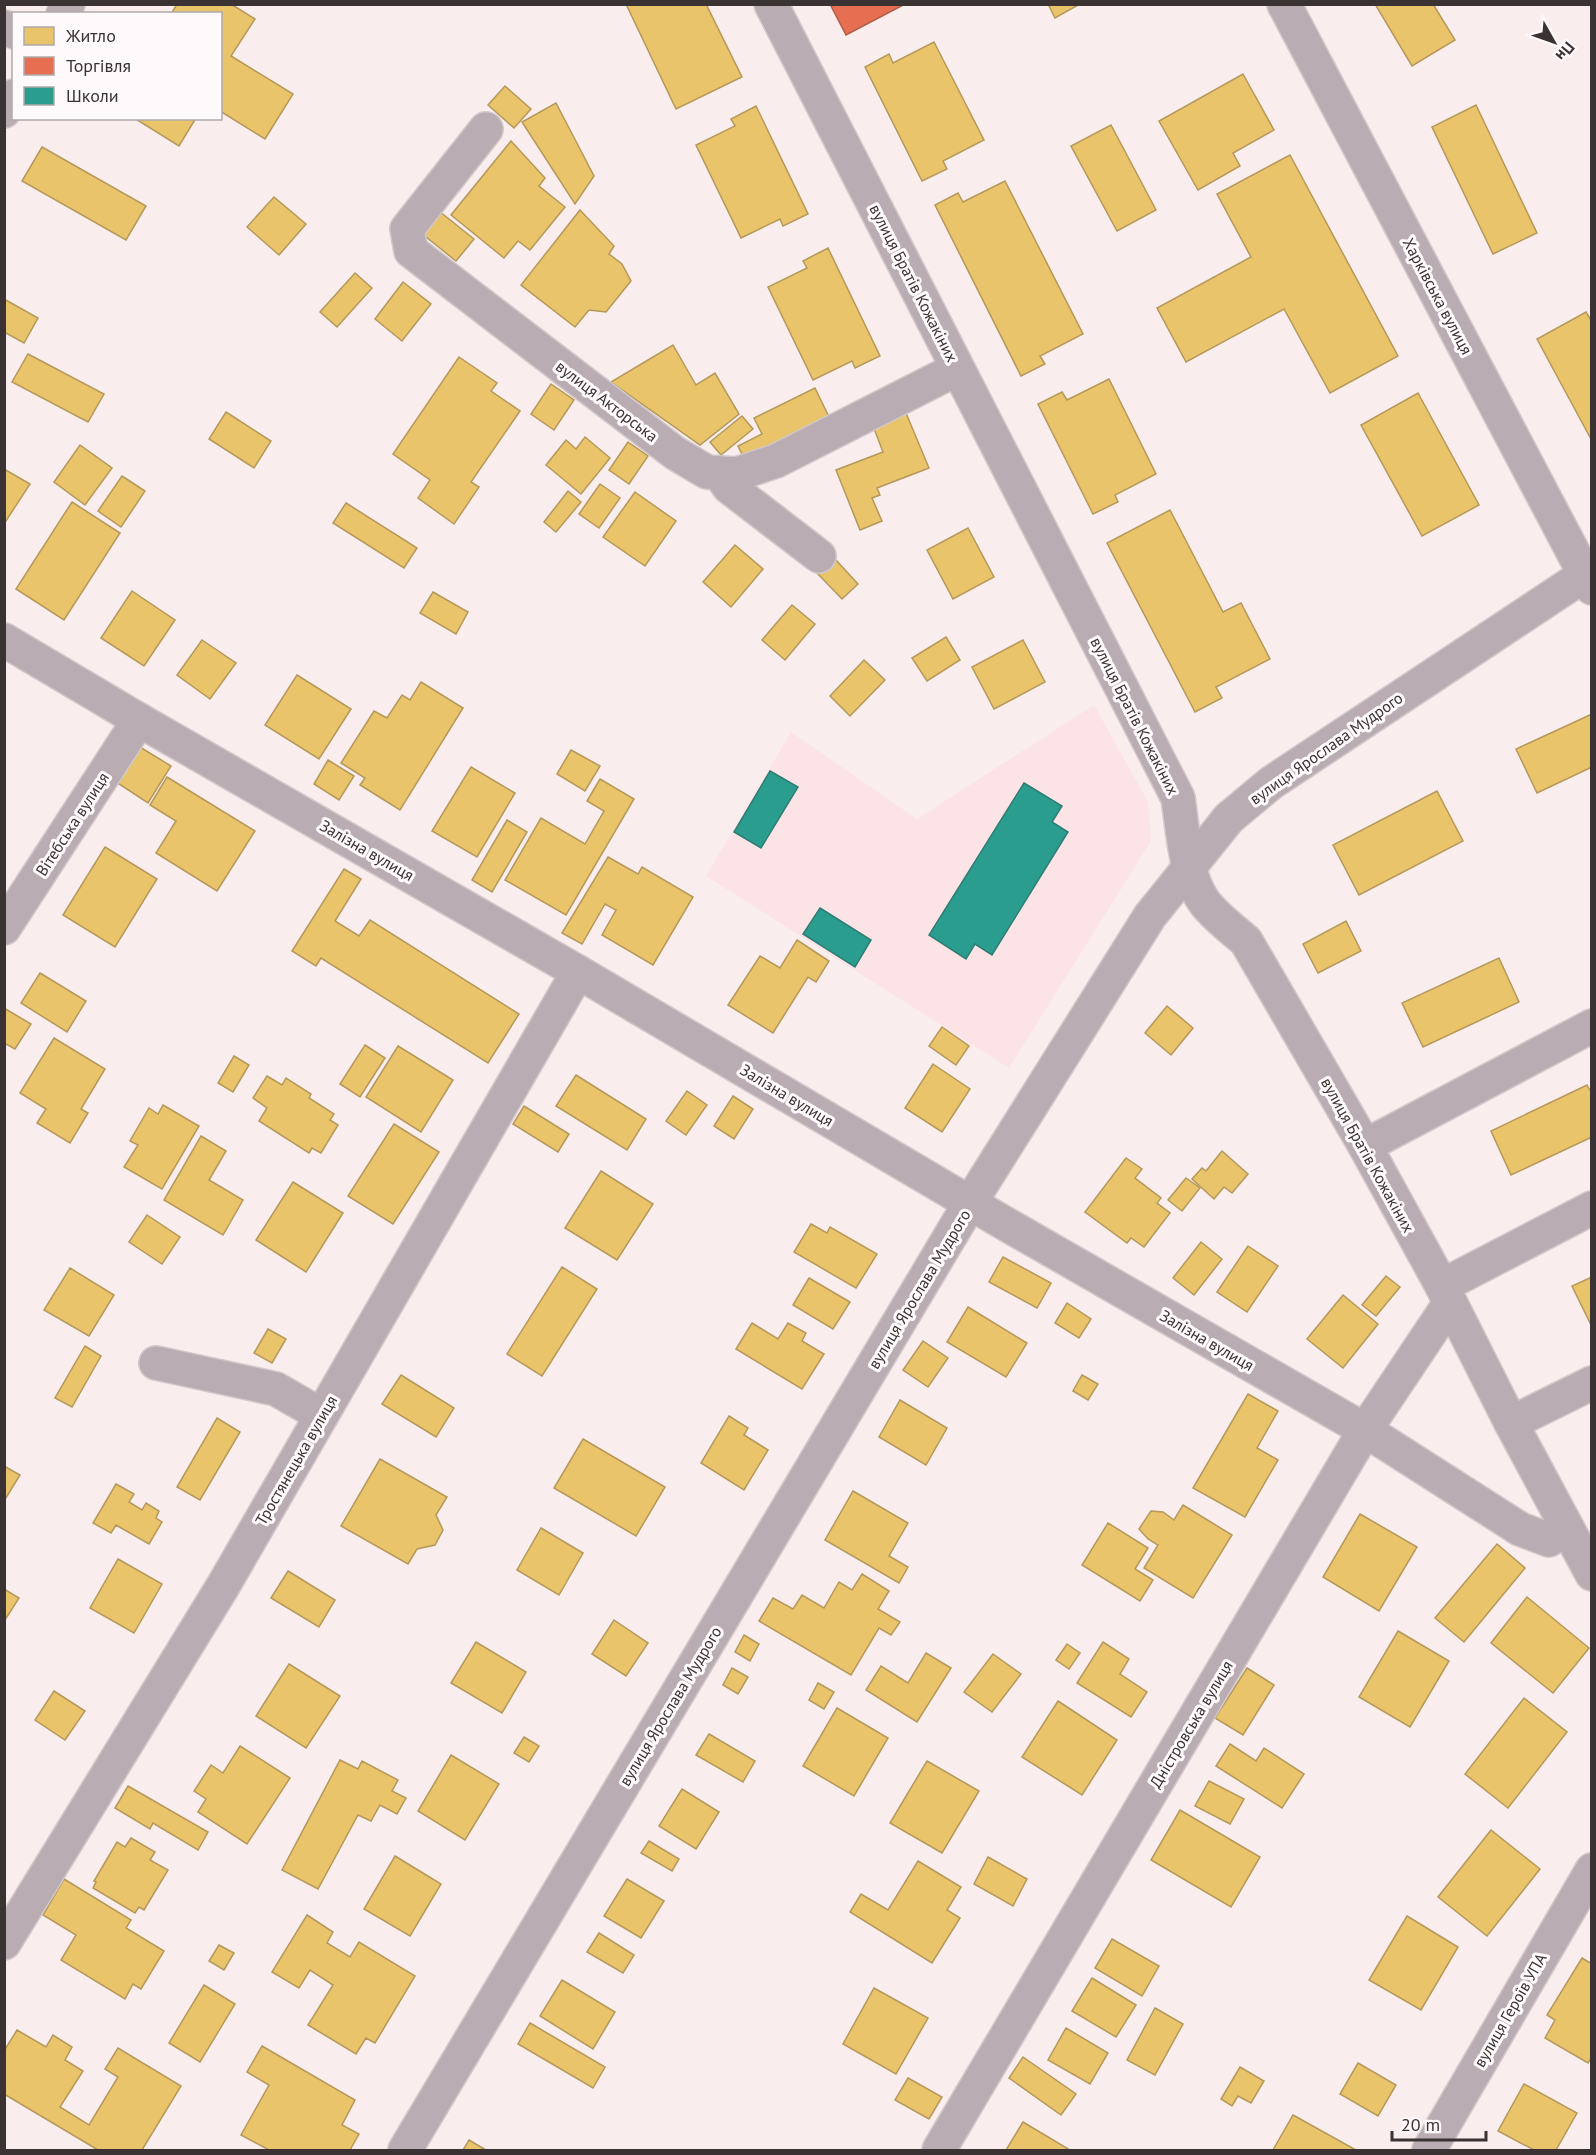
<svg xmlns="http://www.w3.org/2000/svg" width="1596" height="2155" font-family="'PT Sans',sans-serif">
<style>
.built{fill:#fbe3e6}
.homes{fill:#e9c46a;stroke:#b5985a;stroke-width:1.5}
.shops{fill:#e76f51;stroke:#b35d48;stroke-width:1.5}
.schools{fill:#2a9d8f;stroke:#2f7d74;stroke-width:1.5}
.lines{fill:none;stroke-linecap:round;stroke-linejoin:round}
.minor-casing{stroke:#d2c8ca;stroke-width:36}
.minor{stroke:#b9acb2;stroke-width:33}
.labels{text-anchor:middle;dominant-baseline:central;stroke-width:6;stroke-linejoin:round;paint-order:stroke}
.street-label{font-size:16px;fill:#3b3234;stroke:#fef9fa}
</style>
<rect width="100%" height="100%" fill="#f9edee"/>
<polygon class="built" points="1094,705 1148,802 1151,841 1009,1068 706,876 791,732 917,819"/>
<g class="homes">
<polygon points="177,4 231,4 255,19 231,56 293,94 265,139 220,111 220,14 171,14"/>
<polygon points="626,4 706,4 742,77 676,109"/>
<polygon points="1048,4 1080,4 1055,18"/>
<polygon points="1375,4 1433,4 1455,40 1412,66"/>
<polygon points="934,42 984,140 943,161 947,169 922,181 865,67 889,54 893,63"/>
<polygon points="1243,74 1274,130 1233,153 1240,166 1198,190 1159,121"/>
<polygon points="505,86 531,109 514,128 488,105"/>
<polygon points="556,103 594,176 575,204 522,122"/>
<polygon points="1476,105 1537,233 1493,254 1432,127"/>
<polygon points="756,106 808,214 783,226 780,219 741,238 696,145 735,126 731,119"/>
<polygon points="134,118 196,118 179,146"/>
<polygon points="1111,125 1156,210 1117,231 1071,146"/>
<polygon points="511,141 545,178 539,186 565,207 530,250 518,241 504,258 451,215"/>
<polygon points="42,147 146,206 126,240 22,181"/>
<polygon points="1290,155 1398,356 1330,393 1284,309 1186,362 1157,308 1251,257 1217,194"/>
<polygon points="1005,181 1083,334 1040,356 1045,364 1021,376 935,205 958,193 963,202"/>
<polygon points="274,197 306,224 279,255 247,227"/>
<polygon points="580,210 614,246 609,254 622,264 631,281 606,312 589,310 575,327 521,285"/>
<polygon points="439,211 474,239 456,261 421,233"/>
<polygon points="828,248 880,356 855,368 852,361 813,380 768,287 807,268 803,261"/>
<polygon points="355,273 372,288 337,327 320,312"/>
<polygon points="403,282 431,304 402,341 375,319"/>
<polygon points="4,299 38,318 24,343 4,332"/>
<polygon points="1586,312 1592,322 1592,441 1537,339"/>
<polygon points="673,345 696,385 715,373 739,414 700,445 611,382"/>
<polygon points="28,354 104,394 88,422 12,382"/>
<polygon points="459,357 497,383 491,391 520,411 471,482 479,487 454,524 418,498 430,480 393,454"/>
<polygon points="1109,379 1156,474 1115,495 1118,502 1093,514 1038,404 1062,392 1067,400"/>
<polygon points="551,384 574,400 554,430 531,414"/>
<polygon points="815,388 829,417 744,458 738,446 762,434 754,418"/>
<polygon points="1418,393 1479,505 1422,536 1361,425"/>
<polygon points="226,412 271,441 254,468 209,439"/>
<polygon points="906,413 929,468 877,488 880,495 872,498 882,521 860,530 836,470 883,452 873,426"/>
<polygon points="742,416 753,429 721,455 710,442"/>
<polygon points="585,437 610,458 581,494 546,465 566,440 576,449"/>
<polygon points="628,442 648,456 629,484 609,470"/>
<polygon points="80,445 112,468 85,505 54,482"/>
<polygon points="4,469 30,484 4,524"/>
<polygon points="122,476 145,491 121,527 98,511"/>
<polygon points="600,484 620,498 599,528 579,514"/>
<polygon points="568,491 581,502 556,532 544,522"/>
<polygon points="635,492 676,521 645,566 603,537"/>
<polygon points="72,502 120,533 64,620 16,589"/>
<polygon points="346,503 417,548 404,568 333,523"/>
<polygon points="1170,510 1223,612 1241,603 1270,659 1216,687 1222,698 1195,712 1107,543"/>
<polygon points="968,528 994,577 953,599 927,550"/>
<polygon points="735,545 763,569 731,607 703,582"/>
<polygon points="835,559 858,584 842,599 818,574"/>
<polygon points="132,591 175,620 144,666 101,638"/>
<polygon points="433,592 468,612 456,634 420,613"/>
<polygon points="792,605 815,624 785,660 762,640"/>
<polygon points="946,637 960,660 927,681 912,658"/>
<polygon points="202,640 236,663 210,699 177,675"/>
<polygon points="1023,640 1045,682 994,709 972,667"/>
<polygon points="864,660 885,680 850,716 830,696"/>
<polygon points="297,675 351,709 319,759 265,725"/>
<polygon points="421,682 463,708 400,810 360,785 365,778 341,763 374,711 387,718 402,695 410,700"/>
<polygon points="1592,714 1592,767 1537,793 1516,749"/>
<polygon points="135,744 171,766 148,803 113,780"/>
<polygon points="571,750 600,766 585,791 557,774"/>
<polygon points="328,760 354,776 339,800 314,784"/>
<polygon points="471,767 515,793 477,857 432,831"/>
<polygon points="167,777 255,831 217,891 156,853 176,821 150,805"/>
<polygon points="600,779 634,799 566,915 505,880 541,818 585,844 604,811 587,801"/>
<polygon points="1437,791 1463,841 1359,895 1333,845"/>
<polygon points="507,820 527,832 492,892 472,880"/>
<polygon points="105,847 157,879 115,947 63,915"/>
<polygon points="608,857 638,874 642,867 693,897 653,965 602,935 616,910 605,904 582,944 562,933"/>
<polygon points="344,869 361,879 335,921 359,936 370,920 519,1014 488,1063 321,958 316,966 292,951"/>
<polygon points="1346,921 1361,951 1318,973 1303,944"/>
<polygon points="797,940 829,961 816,982 808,977 773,1033 728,1005 760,956 780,968"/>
<polygon points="1499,958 1519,1002 1423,1047 1402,1003"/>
<polygon points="40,973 86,1001 67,1032 21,1003"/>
<polygon points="1167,1006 1193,1028 1171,1055 1145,1033"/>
<polygon points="4,1008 31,1024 15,1049 4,1043"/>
<polygon points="942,1027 969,1046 956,1065 929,1046"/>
<polygon points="54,1038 105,1069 81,1109 88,1113 70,1143 37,1123 46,1109 20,1093"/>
<polygon points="365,1045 385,1058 360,1097 340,1084"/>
<polygon points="398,1046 453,1080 421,1132 366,1097"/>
<polygon points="234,1056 249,1065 233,1092 218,1083"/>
<polygon points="933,1064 970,1089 942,1132 905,1108"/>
<polygon points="576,1075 646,1119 627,1150 556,1106"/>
<polygon points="267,1076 282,1085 286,1078 311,1094 309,1098 334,1114 330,1120 338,1125 321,1153 312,1148 309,1153 259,1121 267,1108 253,1098"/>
<polygon points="1587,1085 1592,1094 1592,1137 1511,1175 1491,1131"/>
<polygon points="687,1091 707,1105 686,1135 666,1121"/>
<polygon points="733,1096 753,1109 734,1139 714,1126"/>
<polygon points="163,1105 199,1126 162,1189 124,1167 138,1145 130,1141 149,1108 158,1114"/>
<polygon points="524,1106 569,1134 558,1152 513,1124"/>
<polygon points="394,1124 439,1152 393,1224 348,1196"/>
<polygon points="201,1136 226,1151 209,1180 243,1200 223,1235 164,1200"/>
<polygon points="1222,1151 1248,1174 1232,1193 1224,1187 1214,1199 1192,1179 1202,1168 1206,1171"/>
<polygon points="1126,1158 1142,1169 1135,1178 1161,1198 1157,1203 1170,1213 1144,1247 1131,1238 1127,1243 1085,1212"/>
<polygon points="601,1171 653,1204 617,1260 565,1228"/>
<polygon points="1186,1178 1200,1188 1182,1211 1168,1200"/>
<polygon points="293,1182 343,1213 306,1272 256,1240"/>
<polygon points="147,1215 180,1237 162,1264 129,1242"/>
<polygon points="811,1224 827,1233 830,1227 877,1254 856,1288 794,1252"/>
<polygon points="1201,1242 1222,1259 1194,1295 1173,1278"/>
<polygon points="1248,1246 1278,1266 1247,1312 1217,1292"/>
<polygon points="1003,1257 1051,1283 1037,1308 989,1282"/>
<polygon points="562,1267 597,1289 542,1376 507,1354"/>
<polygon points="70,1268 114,1295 89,1336 44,1310"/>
<polygon points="1386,1276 1400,1287 1376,1316 1362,1305"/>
<polygon points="1592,1277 1592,1327 1572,1286"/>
<polygon points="809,1278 850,1302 833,1329 793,1305"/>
<polygon points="1343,1295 1378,1324 1343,1368 1307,1339"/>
<polygon points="1067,1303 1091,1319 1079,1338 1055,1323"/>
<polygon points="968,1307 1027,1343 1006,1377 947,1342"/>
<polygon points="752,1323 778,1339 788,1323 806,1333 802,1341 824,1354 802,1389 736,1349"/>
<polygon points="268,1329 286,1339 272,1363 254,1353"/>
<polygon points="923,1341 948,1358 928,1387 903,1370"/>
<polygon points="85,1346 101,1356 72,1407 55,1398"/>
<polygon points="401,1375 454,1408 436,1437 382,1404"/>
<polygon points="1082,1375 1098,1384 1088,1400 1073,1391"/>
<polygon points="1248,1394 1278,1411 1257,1448 1278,1460 1245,1517 1193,1488"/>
<polygon points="900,1400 947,1428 926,1465 879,1437"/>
<polygon points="729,1416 748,1428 744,1435 768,1450 744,1490 701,1463"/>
<polygon points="217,1418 240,1432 200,1500 177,1487"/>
<polygon points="583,1439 665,1487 636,1536 554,1488"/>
<polygon points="380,1459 447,1497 436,1515 443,1530 435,1545 417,1549 408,1564 341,1526"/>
<polygon points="4,1466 20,1475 4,1501"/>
<polygon points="116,1484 134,1494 129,1502 142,1510 146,1503 159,1511 156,1518 162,1522 149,1544 116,1525 111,1533 93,1523"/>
<polygon points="853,1491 908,1523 889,1556 908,1567 899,1583 825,1540"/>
<polygon points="1183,1505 1232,1535 1193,1598 1144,1568 1158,1545 1148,1539 1139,1529 1151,1511 1163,1512 1174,1520"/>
<polygon points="1360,1514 1417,1547 1379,1611 1323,1577"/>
<polygon points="1108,1523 1148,1548 1135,1569 1153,1580 1140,1601 1082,1565"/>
<polygon points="541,1528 583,1553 559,1595 517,1570"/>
<polygon points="1497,1544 1525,1568 1464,1642 1435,1618"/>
<polygon points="118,1559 162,1584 134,1633 90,1608"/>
<polygon points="288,1571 335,1600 319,1627 271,1598"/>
<polygon points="862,1574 889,1591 878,1609 900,1622 891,1635 879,1628 851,1675 759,1621 773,1598 793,1609 802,1595 824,1608 839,1582 852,1590"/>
<polygon points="4,1589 19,1598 5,1620 4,1619"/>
<polygon points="1527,1597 1589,1648 1553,1693 1491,1643"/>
<polygon points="614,1620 648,1643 626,1676 592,1654"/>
<polygon points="1398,1631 1449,1661 1410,1727 1359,1697"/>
<polygon points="744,1635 759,1644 750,1661 735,1652"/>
<polygon points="476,1642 526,1672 502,1713 451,1683"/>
<polygon points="1103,1642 1129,1659 1120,1674 1147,1692 1131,1717 1077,1683"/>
<polygon points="1067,1644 1080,1653 1069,1669 1056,1660"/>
<polygon points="926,1653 951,1668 917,1722 866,1690 881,1666 908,1683"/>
<polygon points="993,1654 1021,1674 992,1712 964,1692"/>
<polygon points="289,1664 340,1696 306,1748 256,1716"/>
<polygon points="732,1668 748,1677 738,1694 723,1685"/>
<polygon points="1247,1668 1274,1685 1243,1735 1215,1718"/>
<polygon points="818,1683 834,1692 824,1709 809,1700"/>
<polygon points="54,1691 85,1711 65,1740 35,1720"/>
<polygon points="1524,1698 1567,1732 1508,1808 1465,1774"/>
<polygon points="1058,1701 1117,1740 1082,1795 1022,1757"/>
<polygon points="837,1708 888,1738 854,1796 803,1766"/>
<polygon points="709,1734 755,1761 743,1782 696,1755"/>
<polygon points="524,1737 539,1746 529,1762 514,1753"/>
<polygon points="1230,1744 1256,1761 1264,1748 1304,1774 1282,1808 1216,1766"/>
<polygon points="240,1746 290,1778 247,1844 198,1812 206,1799 194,1791 211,1765 223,1773"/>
<polygon points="451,1755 499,1784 465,1840 418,1811"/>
<polygon points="340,1760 358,1769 362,1761 398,1780 392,1791 406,1798 397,1814 380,1805 371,1821 358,1815 318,1889 282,1870"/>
<polygon points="927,1761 979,1791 942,1853 890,1823"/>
<polygon points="1209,1781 1244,1799 1230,1824 1195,1806"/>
<polygon points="128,1786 208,1832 198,1850 153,1823 150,1829 115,1808"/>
<polygon points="682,1789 719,1812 696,1849 659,1826"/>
<polygon points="1180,1810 1260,1857 1231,1907 1151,1860"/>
<polygon points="1491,1830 1540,1869 1487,1936 1438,1897"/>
<polygon points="131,1838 155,1852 150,1860 168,1870 144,1910 139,1907 135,1913 93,1888 96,1882 94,1881 117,1842 125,1847"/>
<polygon points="649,1841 679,1859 672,1871 641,1853"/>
<polygon points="395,1856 441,1884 410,1936 364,1909"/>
<polygon points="988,1857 1027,1879 1013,1906 974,1884"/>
<polygon points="918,1861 961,1887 947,1910 960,1918 932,1963 850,1912 861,1894 888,1910"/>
<polygon points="64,1879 131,1920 126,1928 164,1951 141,1989 133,1984 125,1999 61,1960 76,1935 43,1915"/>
<polygon points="627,1879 664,1901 641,1938 604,1916"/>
<polygon points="307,1915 333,1932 327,1943 350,1957 359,1942 415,1976 375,2043 366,2038 356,2054 308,2025 333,1985 310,1970 299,1988 272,1972"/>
<polygon points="1407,1916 1458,1947 1421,2010 1369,1980"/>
<polygon points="599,1933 634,1955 623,1973 587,1952"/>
<polygon points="1112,1939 1159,1966 1142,1996 1095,1968"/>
<polygon points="219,1945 234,1953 224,1970 209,1961"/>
<polygon points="1582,1958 1592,1964 1592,2057 1588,2063 1545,2038 1555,2020 1547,2015"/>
<polygon points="1092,1978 1136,2005 1116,2037 1072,2011"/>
<polygon points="562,1980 615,2012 593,2049 540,2016"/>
<polygon points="204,1985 235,2004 200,2062 169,2043"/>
<polygon points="874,1988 928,2018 896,2074 843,2044"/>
<polygon points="1155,2008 1183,2024 1155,2075 1127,2060"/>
<polygon points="530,2023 605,2067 593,2088 518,2044"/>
<polygon points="1066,2028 1108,2053 1090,2084 1048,2060"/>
<polygon points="17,2030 46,2047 53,2035 72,2047 65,2060 83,2071 60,2107 89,2125 118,2077 105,2069 118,2048 181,2086 142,2150 98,2150 4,2094 4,2051"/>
<polygon points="262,2046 355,2100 342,2125 359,2134 350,2150 269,2150 241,2135 269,2085 247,2072"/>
<polygon points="1023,2057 1076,2094 1061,2115 1009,2078"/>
<polygon points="1358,2063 1396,2085 1378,2116 1340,2094"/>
<polygon points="1240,2067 1264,2081 1251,2103 1238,2096 1232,2106 1221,2099"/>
<polygon points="908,2078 942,2097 929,2119 895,2100"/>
<polygon points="1524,2084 1577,2113 1556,2150 1534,2150 1498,2131"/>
<polygon points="1293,2115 1356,2150 1273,2150"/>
<polygon points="1023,2122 1070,2150 1006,2150"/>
<polygon points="469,2140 486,2150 463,2150"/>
</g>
<polygon class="shops" points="830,4 905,4 846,35"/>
<g class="schools">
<polygon points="770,771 798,787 761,848 734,832"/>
<polygon points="1024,783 1062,806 1052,822 1068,832 992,955 975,944 966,959 929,935"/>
<polygon points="820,908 871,940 855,967 803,934"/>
</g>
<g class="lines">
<defs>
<g id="minor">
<path d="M771,4l407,794c5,33 7,78 27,105 12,15 27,26 41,38l119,205 77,140 69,137 81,151"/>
<polyline points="1284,4 1592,588"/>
<polyline points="63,14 68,4"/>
<polyline points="4,27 14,32"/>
<polyline points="4,111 14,96"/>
<polyline points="486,129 407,229 411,251 675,453 707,472 737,474 776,461 957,369"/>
<polyline points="719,473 729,487 819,556"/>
<polyline points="4,640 139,720 578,972 999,1220 1365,1430 1520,1529 1549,1540 1567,1529"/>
<polyline points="4,928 139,720"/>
<polyline points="1365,1146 1592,1026"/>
<polyline points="1442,1286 1592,1208"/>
<polyline points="156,1363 276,1389 321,1415"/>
<polyline points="1511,1423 1592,1383"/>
<polyline points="4,1943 223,1586 578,972"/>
<polyline points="405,2150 970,1203 1150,916 1229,818 1271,783 1592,570"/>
<polyline points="939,2150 1365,1430 1450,1303"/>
<polyline points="1429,2150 1592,1870"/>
</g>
</defs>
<use href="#minor" class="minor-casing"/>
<use href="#minor" class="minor"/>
</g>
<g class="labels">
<g class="street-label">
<text transform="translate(914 283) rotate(63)">вулиця Братів Кожакіних</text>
<text transform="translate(1438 296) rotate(62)">Харківська вулиця</text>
<text transform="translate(607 401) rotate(37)">вулиця Акторська</text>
<text transform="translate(1135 716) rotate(63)">вулиця Братів Кожакіних</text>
<text transform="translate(1326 748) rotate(-35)">вулиця Ярослава Мудрого</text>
<text transform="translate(72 824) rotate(-57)">Вітебська вулиця</text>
<text transform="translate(367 850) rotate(30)">Залізна вулиця</text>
<text transform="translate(787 1095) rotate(31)">Залізна вулиця</text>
<text transform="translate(1368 1155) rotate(61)">вулиця Братів Кожакіних</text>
<text transform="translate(919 1289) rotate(-59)">вулиця Ярослава Мудрого</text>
<text transform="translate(1207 1340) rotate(30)">Залізна вулиця</text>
<text transform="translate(296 1460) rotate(-60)">Тростянецька вулиця</text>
<text transform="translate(670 1706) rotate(-59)">вулиця Ярослава Мудрого</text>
<text transform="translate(1191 1724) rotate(-59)">Дністровська вулиця</text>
<text transform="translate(1510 2010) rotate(-60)">вулиця Героїв УПА</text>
</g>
</g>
<rect width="1596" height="2155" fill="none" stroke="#3b3234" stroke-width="12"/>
<rect x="12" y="12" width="210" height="108" fill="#fef9fa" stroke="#b0a9ab" stroke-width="1.5"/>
<rect x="24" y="27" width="30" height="18" fill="#e9c46a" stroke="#b0a9ab" stroke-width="1.5"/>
<text x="66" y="42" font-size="18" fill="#3b3234">Житло</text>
<rect x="24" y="57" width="30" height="18" fill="#e76f51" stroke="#b0a9ab" stroke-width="1.5"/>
<text x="66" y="72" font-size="18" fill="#3b3234">Торгівля</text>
<rect x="24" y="87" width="30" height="18" fill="#2a9d8f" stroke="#b0a9ab" stroke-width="1.5"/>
<text x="66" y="102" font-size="18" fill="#3b3234">Школи</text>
<g transform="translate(1554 42) rotate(130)" stroke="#fef9fa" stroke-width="4.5" paint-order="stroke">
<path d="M0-4.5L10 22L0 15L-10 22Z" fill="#3b3234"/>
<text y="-9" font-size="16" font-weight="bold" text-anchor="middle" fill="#3b3234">Пн</text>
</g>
<path d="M1392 2131v9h94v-9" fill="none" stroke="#3b3234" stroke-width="3"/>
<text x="1401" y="2131" font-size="18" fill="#3b3234" stroke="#fef9fa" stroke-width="4.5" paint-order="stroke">20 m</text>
</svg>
